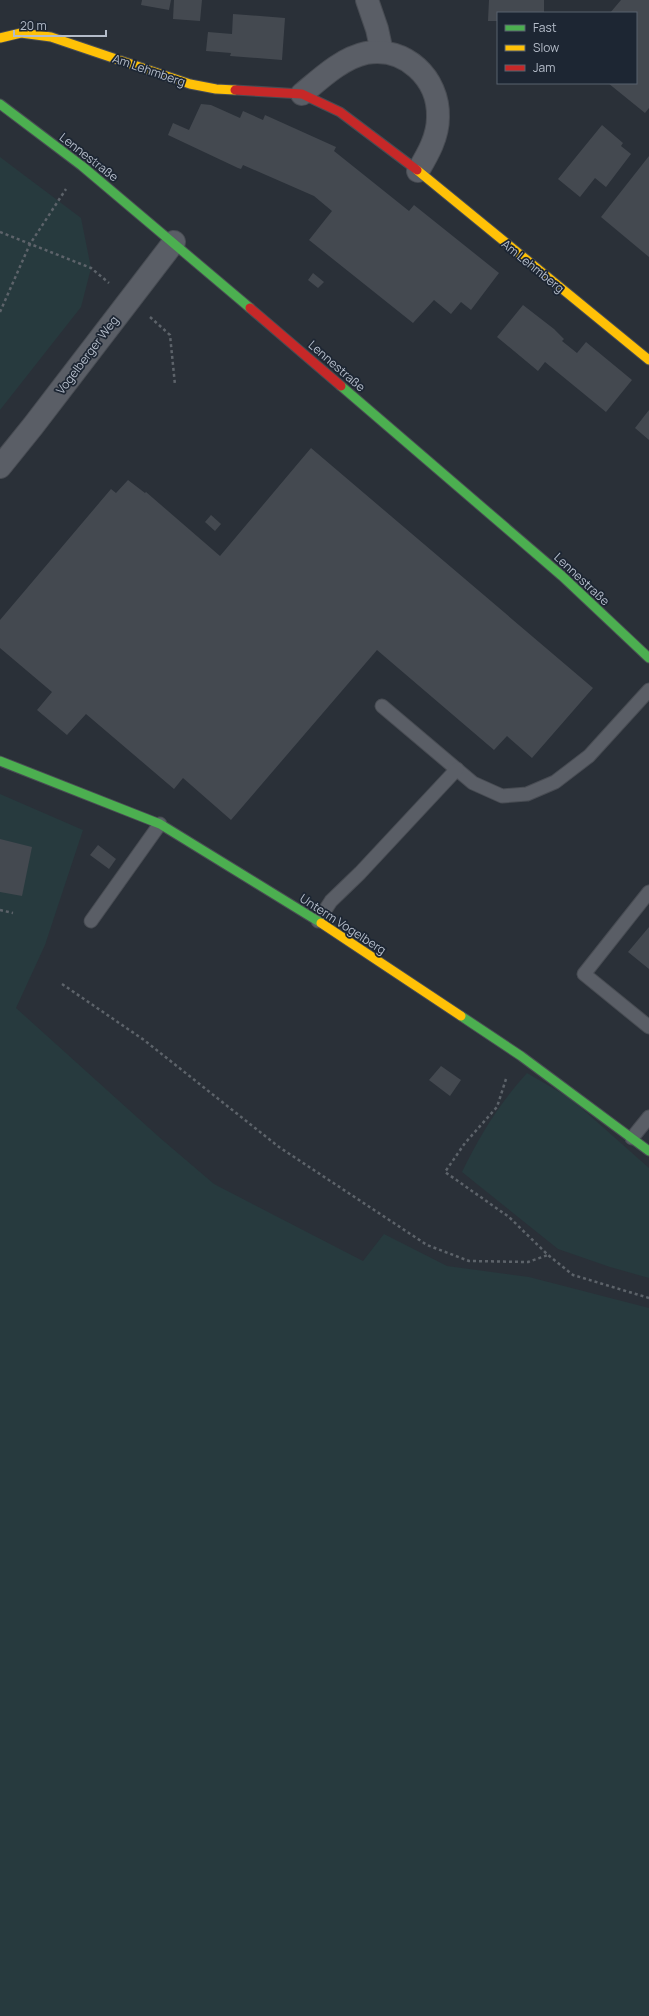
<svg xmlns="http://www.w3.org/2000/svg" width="649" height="2016" font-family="Manrope,sans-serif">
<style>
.green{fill:#273a3e}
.building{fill:#444950}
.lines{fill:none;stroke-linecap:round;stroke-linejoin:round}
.lane-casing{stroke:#484c53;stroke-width:15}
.street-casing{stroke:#484c53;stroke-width:24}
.fast-casing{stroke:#484c53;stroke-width:11}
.slow-casing{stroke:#484c53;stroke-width:11}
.jam-casing{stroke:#484c53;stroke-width:11}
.path{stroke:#5d636a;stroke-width:2.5;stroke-dasharray:3 3;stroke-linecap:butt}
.lane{stroke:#5a5e66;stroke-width:13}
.street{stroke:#5a5e66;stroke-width:22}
.fast{stroke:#4caf50;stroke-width:9}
.slow{stroke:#ffc107;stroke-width:9}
.jam{stroke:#c62828;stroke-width:9}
.labels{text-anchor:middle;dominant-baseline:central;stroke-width:3.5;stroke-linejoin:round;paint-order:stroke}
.street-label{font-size:12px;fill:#b4bcc9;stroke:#1d2633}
</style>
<rect width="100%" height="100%" fill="#2a3038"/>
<g class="green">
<polygon points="0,157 81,218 91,268 81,307 0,410"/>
<polygon points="0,794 83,830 45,945 16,1008 159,1137 214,1184 363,1261 384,1234 447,1266 529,1277 649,1308 649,2016 0,2016"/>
<path d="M527,1073l43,25 79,70v110l-39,-11 -52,-18 -96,-77c18,-37 37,-68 65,-99z"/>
</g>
<g class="building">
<polygon points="142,0 171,0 169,10 141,5"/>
<polygon points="174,0 202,0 200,21 173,19"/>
<polygon points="489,0 544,0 544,13 498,13 498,21 488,21"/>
<polygon points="621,0 649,0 649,108 645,113 608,83 636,83 636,13 610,13"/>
<polygon points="233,14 285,18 282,60 230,56 231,53 206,51 208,32 232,34"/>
<polygon points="201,104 211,105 240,118 243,111 263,120 265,115 336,147 334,151 409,211 414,205 499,273 471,310 461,302 451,314 434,300 413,323 309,240 332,211 314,196 243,165 241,169 238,168 168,135 173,123 189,130"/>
<polygon points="602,125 623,143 621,146 631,154 606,187 595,178 580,197 558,179"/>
<polygon points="649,156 649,257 601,217"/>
<polygon points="313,273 324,282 318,288 308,280"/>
<polygon points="523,305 554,329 564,339 562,341 577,353 586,342 632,380 606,412 545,362 538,371 497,337"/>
<polygon points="649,410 649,440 635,428"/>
<polygon points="311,448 593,688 532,758 507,736 494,750 377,650 231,820 183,778 174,789 86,714 67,735 37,710 52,692 0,648 0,620 111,489 116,493 128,480 145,493 146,492 220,556"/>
<polygon points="211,515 221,524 215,531 205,522"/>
<polygon points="0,839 32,847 22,896 0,892"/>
<polygon points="98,845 116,859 109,869 90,855"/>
<polygon points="649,927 649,969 628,952"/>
<polygon points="441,1066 461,1080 450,1096 429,1080"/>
</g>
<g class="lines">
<defs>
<g id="lane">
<polyline points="382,706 473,783 502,796 527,794 555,782 589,756 649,690"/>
<polyline points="649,892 584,974 649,1027"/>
<polyline points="91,921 160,824"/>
<polyline points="318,921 331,901 360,873 457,769"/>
<polyline points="632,1138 649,1117"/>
</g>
<g id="street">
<polyline points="367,0 377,29 382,52"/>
<path d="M302,94c18,-15 40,-36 64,-41 39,-7 73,25 72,64 0,20 -10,37 -20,54"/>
<polyline points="0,467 33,426 174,242"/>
</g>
<g id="fast">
<polyline points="0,104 82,166 250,308"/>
<polyline points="341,386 562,576 649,658"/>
<polyline points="0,761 160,824 321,923"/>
<polyline points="461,1016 521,1056 649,1151"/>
</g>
<g id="slow">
<polyline points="0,38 21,33 51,37 190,84 216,89 235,90"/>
<polyline points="417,170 649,360"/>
<polyline points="321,923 461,1016"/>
</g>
<g id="jam">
<polyline points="235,90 302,94 340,112 417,170"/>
<polyline points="250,308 341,386"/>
</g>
</defs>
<use href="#lane" class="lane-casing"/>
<use href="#street" class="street-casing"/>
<use href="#fast" class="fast-casing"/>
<use href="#slow" class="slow-casing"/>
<use href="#jam" class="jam-casing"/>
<g class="path">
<polyline points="0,232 91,268 109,283"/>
<polyline points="0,312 30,244 66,189"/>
<polyline points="150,317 170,335 175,385"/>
<polyline points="0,910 13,913"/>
<polyline points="62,984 144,1040 279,1147 427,1245 469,1261 528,1262 548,1255"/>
<polyline points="506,1079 497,1107 465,1143 445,1172 509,1217 548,1255 573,1275 649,1298"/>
</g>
<use href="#lane" class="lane"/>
<use href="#street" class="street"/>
<use href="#fast" class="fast"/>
<use href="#slow" class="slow"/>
<use href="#jam" class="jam"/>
</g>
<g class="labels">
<g class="street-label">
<text transform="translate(149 70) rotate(19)">Am Lehmberg</text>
<text transform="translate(89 157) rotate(38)">Lennestraße</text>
<text transform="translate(533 266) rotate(39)">Am Lehmberg</text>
<text transform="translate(87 355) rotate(-53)">Vogelberger Weg</text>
<text transform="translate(337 366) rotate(41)">Lennestraße</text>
<text transform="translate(582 579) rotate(43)">Lennestraße</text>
<text transform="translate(343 924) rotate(33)">Unterm Vogelberg</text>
</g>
</g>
<rect x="497" y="12" width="140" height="72" fill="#1d2633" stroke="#59626f"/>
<rect x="505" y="25" width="20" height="6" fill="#4caf50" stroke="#59626f"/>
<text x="533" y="32" font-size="12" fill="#b4bcc9">Fast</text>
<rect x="505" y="45" width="20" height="6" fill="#ffc107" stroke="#59626f"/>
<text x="533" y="52" font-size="12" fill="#b4bcc9">Slow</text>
<rect x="505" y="65" width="20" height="6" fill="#c62828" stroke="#59626f"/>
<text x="533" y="72" font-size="12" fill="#b4bcc9">Jam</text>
<path d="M14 30v6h92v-6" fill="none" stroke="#b4bcc9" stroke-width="2"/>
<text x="20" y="30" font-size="12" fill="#b4bcc9" stroke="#1d2633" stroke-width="3" paint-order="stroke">20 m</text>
</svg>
